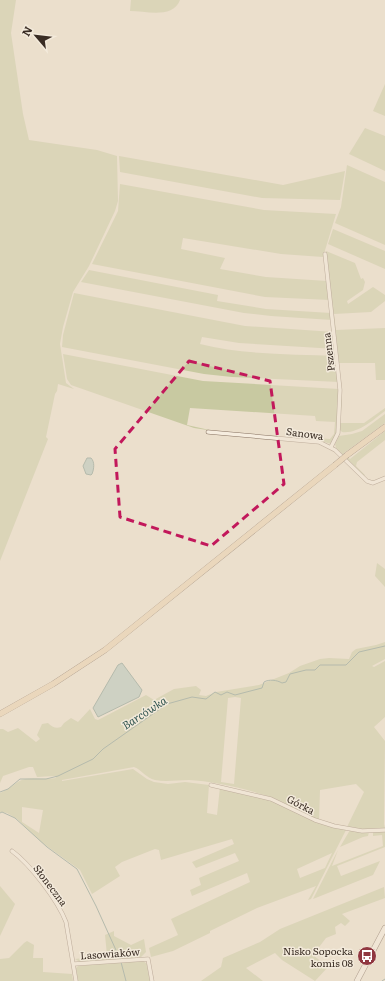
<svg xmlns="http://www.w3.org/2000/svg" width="385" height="981" font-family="Literata,serif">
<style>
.green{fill:#c8c9a1;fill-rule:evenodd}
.water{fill:#acc1b9;stroke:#738f85}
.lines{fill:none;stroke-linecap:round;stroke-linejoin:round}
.stream{stroke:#738f85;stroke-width:1}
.street-casing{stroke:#877261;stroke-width:4.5}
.secondary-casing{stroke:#695344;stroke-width:6}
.primary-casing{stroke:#564135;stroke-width:6}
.street{stroke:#f6eddf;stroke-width:3.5}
.secondary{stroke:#f6eddf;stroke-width:5}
.primary{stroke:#e9cfa9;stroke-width:5.5}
.primary-bridge-casing{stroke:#564135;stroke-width:6;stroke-linecap:butt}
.primary-bridge{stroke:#e9cfa9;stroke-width:5.5}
.marked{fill:none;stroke:#c2185b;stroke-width:3;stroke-dasharray:8 5;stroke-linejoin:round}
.labels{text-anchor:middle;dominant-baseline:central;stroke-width:3;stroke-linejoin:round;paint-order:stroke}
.street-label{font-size:10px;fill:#392c23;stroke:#f3eadb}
.poi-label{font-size:10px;fill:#392c23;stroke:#f3eadb;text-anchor:end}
.water-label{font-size:11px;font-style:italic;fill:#345752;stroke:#f3eadb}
</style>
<rect width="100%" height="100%" fill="#ebdfcc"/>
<g class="green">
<polygon points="0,0 16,0 11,33 23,114 29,140 97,150 117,156 118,201 115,211 89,266 73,292 63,327 60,344 66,383 74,389 58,384 57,391 55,394 46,437 48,439 0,561"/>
<path d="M131,0h49c-7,19 -34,11 -50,11z"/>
<polygon points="385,84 385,116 373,111"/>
<polygon points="365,128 385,136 385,171 349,154"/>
<polygon points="119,156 283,185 345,171 340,200 262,198 120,172"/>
<polygon points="347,165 385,182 385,245 335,223 341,207"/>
<polygon points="120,184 264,210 336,214 323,257 281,254 183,238 181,249 225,258 220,269 266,277 327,281 330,300 265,297 92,264 118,211"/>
<polygon points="333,229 385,251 385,269 328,244"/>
<polygon points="326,251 355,263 361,279 363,278 365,282 363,290 347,301 348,304 373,287 385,295 385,301 371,312 334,314 336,330 385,328 385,380 376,380 375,363 339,363 326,259"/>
<polygon points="89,270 218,295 217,301 266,309 331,313 332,320 271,316 244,313 81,282"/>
<path d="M74,293l171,33 89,6 2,17 -97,-6 -37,-6 -2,7c43,11 92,10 137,12l2,26 -107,-5 -28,-3 -142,-27 1,-12z"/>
<polygon points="63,354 203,381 339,389 337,433 331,444 318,440 317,438 330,439 334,434 335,422 316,421 315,416 190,408 187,425 214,431 194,428 71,385 67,379"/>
<path d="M342,380v20l-2,23h24l21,-15v3c-12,9 -27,23 -43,21l-2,-2v-7z"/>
<polygon points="385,414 385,423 344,453 350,459 385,431 385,440 357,462 356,466 365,475 364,476 336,448 335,444 339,436 352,434 362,431"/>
<polygon points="377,563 385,569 385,587 375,576"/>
<path d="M385,642v17l-13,7 2,1 11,-6v56l-11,10 11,14 -1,83 1,5 -19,1 -43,-8 1,-1 23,6 17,-35 -8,-8 -36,6 -1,31 -14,-5 14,7 27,7 -35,69 -3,1 8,-14 -59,22 -47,23v2l-37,18 -22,6 -2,-9 29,-13 -7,-16 79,-37 -3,-9 -55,23 -2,-6 11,-5 -2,-7 40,-17 -4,-8 -39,15 -4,-6 42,-18 -2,-5 -71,21 -2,-10 -4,-1 -33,13 -7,5 5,9 -28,18 -12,-24 -39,-28 -24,-23 -10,-6 -7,-1v-19c9,-3 16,-12 25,-14 10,-2 21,1 31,-1l-1,-2 -18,1 -4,-10h-4l-26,9 -3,7v-54h3l5,3 10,-4 18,14 4,-3 -3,-4 5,-11 6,-1c4,4 8,6 13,4l3,-4 7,-5 7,4 12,-13 5,10 3,1 48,-25 8,5 20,-11 22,-3 5,4 -2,5 7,1 10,-4 43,-7 30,-12 11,-7 20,-7 9,-1 20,1 3,-7 4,-3 20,-4zM235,697l6,1 -7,86 -13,-2 7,-84zM134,767c8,3 12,11 21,13 11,2 22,0 34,0 26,1 74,12 97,24l-66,-17 -3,28 -10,-2 2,-28 -24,-3 -17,2 -14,-2 -7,-3 -14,-10 -71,12v-1zM22,807l21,3 -4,23 -17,-11zM332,853l-7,15 -25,10 -3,-9z"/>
<polygon points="350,830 369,832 368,836 363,837 340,847"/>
<polygon points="385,831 385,847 337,866 341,876 380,861 373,875 313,899 338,850 332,866 383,846 382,835 373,836 373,832"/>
<polygon points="0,886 15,904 0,936"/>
<polygon points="384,887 385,898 342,914 350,921 345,926 341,923 335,927 336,934 326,938 313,955 328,967 315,981 282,960 275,953 246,968 263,981 201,981 221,967 223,958 260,942 280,929"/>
<polygon points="114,931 114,936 131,945 144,939 146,952 141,957 83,962 80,962 75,959 107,955 105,935"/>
<polygon points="27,941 34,945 33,958 43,958 43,972 72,974 73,981 0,981 0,959 9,958 24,943"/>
<polygon points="142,960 147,964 150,981 78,981 76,968 78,966"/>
</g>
<g class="water">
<path d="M87,458h4c4,4 3,11 1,16l-1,1 -5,-1 -3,-8z"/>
<polygon points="122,663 142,690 139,697 98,717 93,708 118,665"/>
</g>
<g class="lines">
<g class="stream">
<path d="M0,792l8,-3 12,-10h26l12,-3 35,-17 10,-10 64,-45 25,-7 14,2 9,-7 6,3 6,-3 8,3 27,-7 2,-6c5,-3 13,-2 18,1l4,-1 4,-8 16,-4h9l5,-5h26l13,-13 26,-6"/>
<polyline points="0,813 2,812 15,818 47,847 77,869 96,906 120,959"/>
<polyline points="121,962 126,981"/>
<polyline points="382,981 385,979"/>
</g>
<defs>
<g id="street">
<polyline points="325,254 340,390 338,433 331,447"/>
<polyline points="208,432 319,442 335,450 367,481 373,483 385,478"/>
<polyline points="211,785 271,799 315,820 334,826 362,831 385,830"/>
<path d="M12,851c18,13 46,50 54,71l10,59"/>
<polyline points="74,964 148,959 152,981"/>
</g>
<polyline id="secondary" points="357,981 385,928"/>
<g id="primary">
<polyline points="347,455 385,427"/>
<polyline points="0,714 53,684 105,650 335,465"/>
</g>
</defs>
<use href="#street" class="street-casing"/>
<use href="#secondary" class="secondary-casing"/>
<use href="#primary" class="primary-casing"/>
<use href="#street" class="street"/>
<use href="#secondary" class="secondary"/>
<use href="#primary" class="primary"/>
<defs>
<polyline id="primary-bridge" points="335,465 347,455"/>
</defs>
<use href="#primary-bridge" class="primary-bridge-casing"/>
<use href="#primary-bridge" class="primary-bridge"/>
</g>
<path d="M0 0H385V981H0ZM189,361l81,20 14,103 -73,62 -91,-29 -5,-68z" fill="#ebdfcc" fill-opacity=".55" fill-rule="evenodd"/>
<path class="marked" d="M189,361l81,20 14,103 -73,62 -91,-29 -5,-68z"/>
<defs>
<symbol id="bus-disc" viewBox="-11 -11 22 22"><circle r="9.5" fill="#903740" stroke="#f3eadb"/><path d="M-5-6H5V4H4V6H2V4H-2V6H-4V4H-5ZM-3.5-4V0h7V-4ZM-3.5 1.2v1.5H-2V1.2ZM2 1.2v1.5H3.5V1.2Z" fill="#fff"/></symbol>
</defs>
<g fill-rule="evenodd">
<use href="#bus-disc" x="356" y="945" width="22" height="22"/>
</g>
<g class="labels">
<g class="street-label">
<text transform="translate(328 352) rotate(-97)">Pszenna</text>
<text transform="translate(305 433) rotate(8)">Sanowa</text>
<text transform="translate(301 804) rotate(27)">Górka</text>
<text transform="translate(51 885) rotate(53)">Słoneczna</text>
<text transform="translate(110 953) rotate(-4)">Lasowiaków</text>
</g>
<g class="poi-label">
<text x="353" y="950">Nisko Sopocka<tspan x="353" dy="12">komis 08</tspan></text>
</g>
<g class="water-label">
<text transform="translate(144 712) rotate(-33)">Barcówka</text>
</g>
</g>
<g transform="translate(36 36) rotate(298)" stroke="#f3eadb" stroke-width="3" paint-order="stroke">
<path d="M0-3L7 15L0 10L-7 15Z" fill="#392c23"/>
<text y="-6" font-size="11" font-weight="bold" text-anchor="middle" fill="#392c23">N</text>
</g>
</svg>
